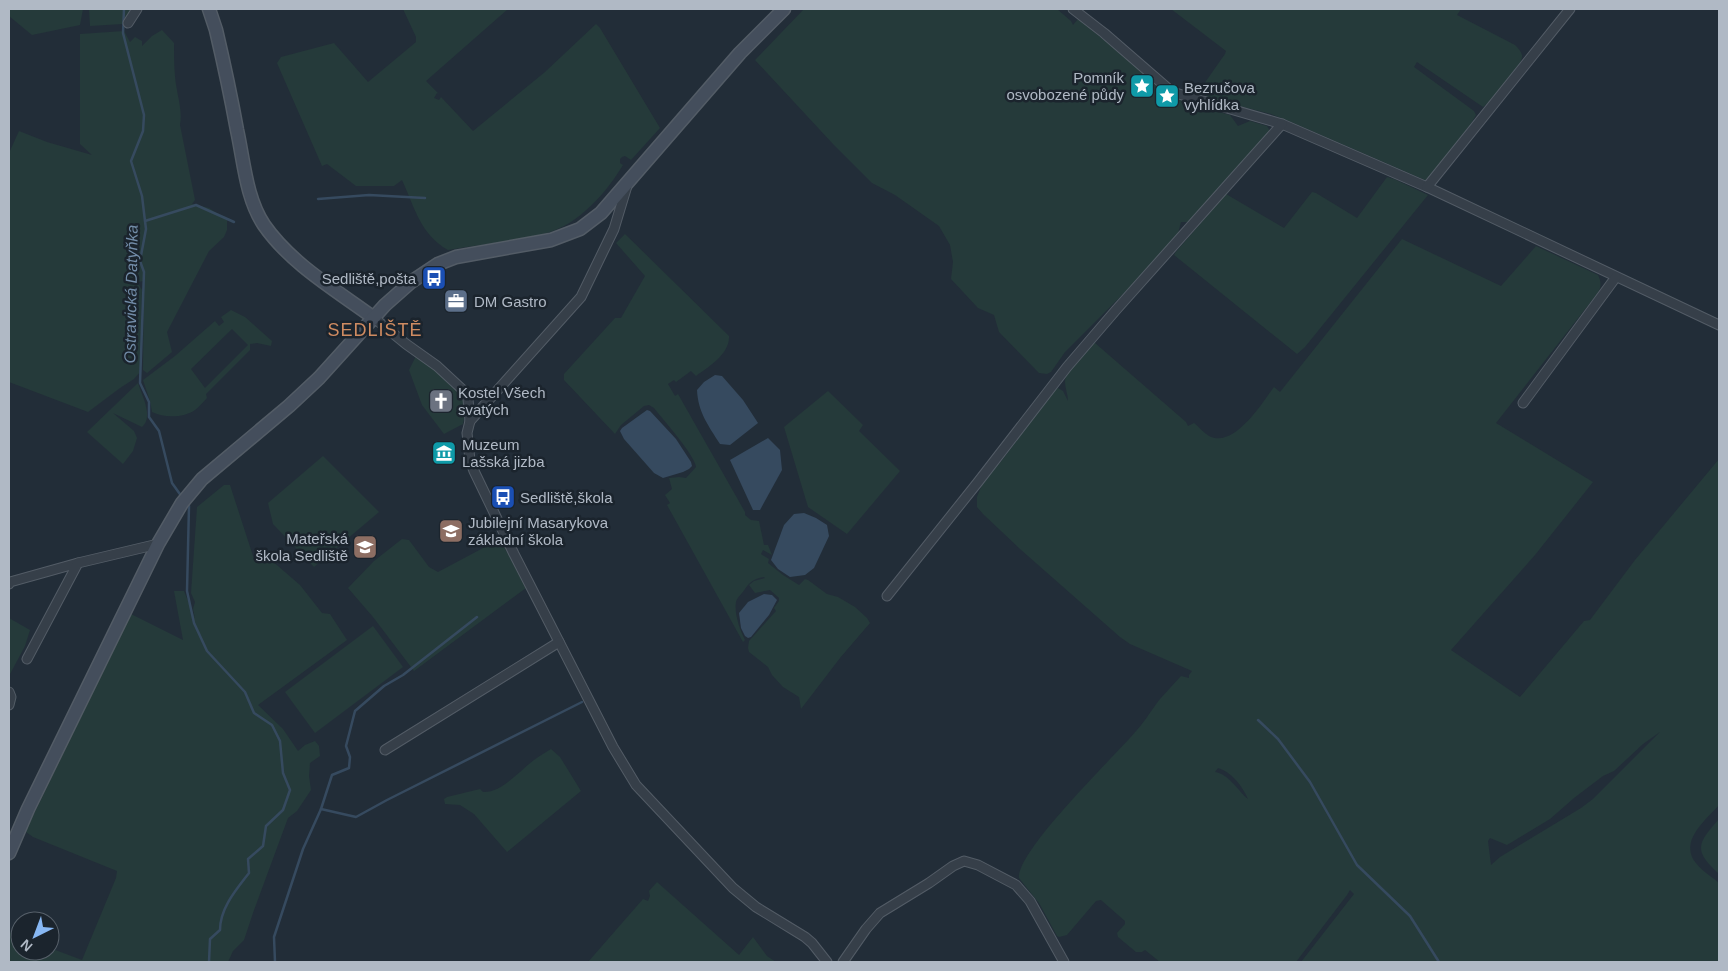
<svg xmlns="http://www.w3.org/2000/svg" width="1728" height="971" font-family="Helvetica,sans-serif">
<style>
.green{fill:#253a3a;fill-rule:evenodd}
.water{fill:#364a5f}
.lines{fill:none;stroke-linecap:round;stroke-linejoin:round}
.stream{stroke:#364a5f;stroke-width:2.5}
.street-casing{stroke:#535c66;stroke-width:11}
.secondary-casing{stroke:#535c66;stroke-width:15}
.street{stroke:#363f49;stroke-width:9}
.secondary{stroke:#444e5c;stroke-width:12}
.labels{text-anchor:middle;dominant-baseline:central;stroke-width:5;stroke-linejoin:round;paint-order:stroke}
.poi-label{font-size:15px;fill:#b0b9c5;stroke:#1b242d;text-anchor:start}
.water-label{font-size:16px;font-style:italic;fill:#728ca8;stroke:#1b242d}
.quarter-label{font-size:18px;letter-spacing:1px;fill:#cf8b61;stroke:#1b242d}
</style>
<rect width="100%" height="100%" fill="#222d38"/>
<g class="green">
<polygon points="9,9 83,9 80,25 32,35 9,16"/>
<polygon points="89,9 131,9 123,24 90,26"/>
<path d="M403,9h105l-82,72 13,13 -2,-1 -3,5 5,2 2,-3 32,34 72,-59 51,-48 4,4 60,100 -29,32 -6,-4 -3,1 -2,2v4l3,2c-16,27 -44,59 -76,68 -32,9 -66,11 -99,17 -28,-16 -33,-42 -46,-70l-8,6h-38l-29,-22 -5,2 -45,-103 4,-6 53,-14 34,39 48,-40v-5z"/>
<polygon points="804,9 1042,9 1043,10 1057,9 1071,21 1073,25 1078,19 1177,99 1193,103 1189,108 1193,105 1230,115 1238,126 1250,121 1267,126 1270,131 1269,134 1190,222 1181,222 1177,237 1129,289 1124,293 1065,352 1051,372 1047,374 1039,373 999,332 994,315 978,308 951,279 953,262 950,245 939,226 895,195 872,183 833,144 755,60"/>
<path d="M1171,9h290l-4,6 58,30c3,3 6,6 7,10 2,11 -31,47 -39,52l-66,-45 -3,5 60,44 2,4 -8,14 -41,52 -136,-59 -20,-8 -60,-15 -12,-8 26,-37 1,-3z"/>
<path d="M162,30l12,13c0,11 0,22 1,33 1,16 8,33 5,49l15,75 -3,4 17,4 18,12v10l-3,7 -15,14 -42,81 5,20 -25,21 -4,-3v-3l1,-86 -7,1 5,8 -2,82 -6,7 -14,9 -32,24 -79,-30v-229l10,-22 28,11 45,13 -12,-11v-110l44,-3 6,11 5,-5 7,4v5l10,-10z"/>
<polygon points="1387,177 1394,179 1428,195 1305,347 1297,354 1174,255 1175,253 1226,194 1284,228 1312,192 1316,193 1357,218"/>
<path d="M625,234l104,102c1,18 -21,31 -33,40l-5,-5 -15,11 -2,-2 -6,4 7,12 3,-2 67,118v3l6,5 8,1 5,24h4l4,10 -9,-5 -2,4 8,5 -1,4 15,12 16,10 6,-6 3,1 19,14 11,3 17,10 12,11 3,5 -30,35 -39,51 -2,-12 -16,-10 -11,-12 -4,-8 -19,-15 -1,-4 1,-7 27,-30 -2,-3 5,-7v-3l-9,-8 -15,3 -6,-8 5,-4 11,-3 -1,-1c-8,1 -14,4 -19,12 -2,4 -8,8 -9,13 -2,12 4,28 9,38l-2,2 -76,-137 3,-2 -5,-8 7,-6 -3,-11 10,-1 7,1 10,-11c-1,-12 -33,-47 -42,-59l-5,-3 -5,1 -23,19 -6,9 -51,-54v-6l51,-56h6l24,-42 -29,-33z"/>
<path d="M1402,239l99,47 35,-40 62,29c4,8 3,13 -1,19l-101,129 97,59 -58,73 -84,95 69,47 64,-76 6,-1 45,-60 84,-101v346c-12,14 -37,33 -26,54 6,10 18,17 26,24v79h-418l53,-68 -4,-4 -3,5 -51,67h-136l-15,-12 -3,2h-6l-18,-15 -1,-4 8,-9v-3l-24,-21 -5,1 -29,34 -8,2 -2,-1 -18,-33 -20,-25c-2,-28 97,-123 118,-148 9,-10 15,-21 23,-31 7,-8 14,-15 21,-23l8,2v-3l3,-4 -62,-27 -10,-7 -100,-88 -37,-35 -6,-7v-10l6,-15 20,-23 52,-70 3,-1 5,3 5,10c0,-6 -3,-13 -3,-19 0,-11 21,-31 28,-39h2l91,79 2,4 6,-3c5,4 10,10 15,13 25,13 53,-33 65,-49l6,5zM1660,732l-67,67 -12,9 -81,49 -9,8 -3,-24 2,-3 17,7 43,-26 24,-21 29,-22 11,-5 29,-27zM1218,768c14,4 24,18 30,31 -10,-8 -19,-25 -33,-27z"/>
<path d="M231,310l14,7 27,24 -1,5 -14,-3 -7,1v6l-44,44 1,4c-4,4 -8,9 -12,12 -11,8 -31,8 -43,2l-2,-11 -7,-21 32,-24 40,-35 4,5 5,-4 -3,-5zM232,329l16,16 -43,43 -14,-19z"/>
<path d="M416,356c10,7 42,30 46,40 4,8 3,19 1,28l-19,10 -22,-29 -13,-35z"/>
<path d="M138,383c4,13 16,34 4,44l-29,-14 21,18 3,7 -4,13 -10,13 -36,-32z"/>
<polygon points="828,391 863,425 859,431 900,471 847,534 808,507 784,427"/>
<polygon points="323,456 379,512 314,567 273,524 268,503"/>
<polygon points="224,485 230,485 254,559 271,560 300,585 322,613 330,614 347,640 258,705 283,729 298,751 305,745 315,741 319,746 320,756 310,763 309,776 311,790 297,811 288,818 253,913 244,940 233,951 228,962 9,962 9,932 20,937 20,951 50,951 50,948 82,960 116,878 117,871 33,837 26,832 27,828 131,614 183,640 174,591 184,591 195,618 193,609 195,602 191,593 197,507"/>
<polygon points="402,539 409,540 429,567 438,572 500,539 526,588 414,671 373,617 348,588 374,561"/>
<polygon points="9,618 30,630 25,646 9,676"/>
<polygon points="373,626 403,667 315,733 285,692"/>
<path d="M551,749l9,8 21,34 -74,61 -33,-38 -14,-9 -15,-1 -1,-5 3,-2 33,-8 3,3c19,1 36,-21 51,-32 5,-4 11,-7 17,-11z"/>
<path d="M1719,819v55c-26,-24 -22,-30 0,-55z"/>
<polygon points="657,882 739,955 753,937 767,956 776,962 588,962 643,899 648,901 650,896 649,891"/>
</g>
<g class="water">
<path d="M715,375l7,1 21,24 15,23 -28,22 -10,-1c-12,-19 -22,-32 -23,-54l7,-8z"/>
<polygon points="647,410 650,411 676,439 691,462 692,466 689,469 683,472 663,478 654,473 624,439 620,431 622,428"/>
<polygon points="768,438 780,450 782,470 760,510 753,510 730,460"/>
<polygon points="804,513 816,518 827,525 829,536 814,568 805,575 790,577 778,569 771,560 784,525 794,514"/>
<polygon points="764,594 772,595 777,600 769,615 751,637 748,638 745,636 741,628 739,613 748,602"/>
</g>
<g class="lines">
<g class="stream">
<polyline points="124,9 123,33 144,115 143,131 131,161 142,196 145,221 146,229 140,261 144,272 140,383 149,402 149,417 159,431 172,483 182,497"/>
<polyline points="318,199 369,195 425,198"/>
<polyline points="145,221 196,205 234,222"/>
<path d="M187,503l2,3 -2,85 7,32 13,28 38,41 9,21 18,12 8,16 3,32 7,17 -7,20 -17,16 -3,20 -15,13 1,14c-13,17 -29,35 -29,57l-10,9 -1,23"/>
<polyline points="1258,720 1278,739 1310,782 1357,865 1410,916 1439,962"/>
<polyline points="321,809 332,775 349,768 350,757 346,746 355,711 384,686 403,675 477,617"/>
<polyline points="275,962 274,937 303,849 321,809 356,817 387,800 582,702"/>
</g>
<defs>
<g id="street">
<polyline points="1073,9 1104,33 1172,92 1282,124 1427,187 1719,325"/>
<polyline points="128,23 137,9"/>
<polyline points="1427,187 1570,9"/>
<polyline points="374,318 406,344 437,366 464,391 468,399 470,421 467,433 470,460 474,471 514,554 613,747 636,785 733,888 756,907 805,937 812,943 827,962"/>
<polyline points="1523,403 1616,277"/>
<polyline points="470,421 581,297 614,229 627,186"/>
<polyline points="9,584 10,582 78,563"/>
<polyline points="887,596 978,482 1067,367 1116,310 1282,124"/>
<polyline points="27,659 78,563 158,544"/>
<polyline points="9,692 11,697 9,705"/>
<polyline points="385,750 559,642"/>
<polyline points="843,962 866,929 880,913 929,883 953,866 964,861 978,865 1016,885 1030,901 1064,962"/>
</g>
<g id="secondary">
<path d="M209,9l7,21c8,34 15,67 21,100 7,32 9,68 27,95 27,39 72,65 110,93"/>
<polyline points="9,853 28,809 158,544 182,503 202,479 289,406 319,378 385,305 411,282 438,264 456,257 551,240 580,229 601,213 740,53 784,9"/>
</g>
</defs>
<use href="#street" class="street-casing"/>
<use href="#secondary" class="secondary-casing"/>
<use href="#street" class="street"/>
<use href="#secondary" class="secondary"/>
</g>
<defs>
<symbol id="sight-square" viewBox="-11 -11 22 22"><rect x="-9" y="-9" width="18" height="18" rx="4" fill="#0f9aa8" stroke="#1b242d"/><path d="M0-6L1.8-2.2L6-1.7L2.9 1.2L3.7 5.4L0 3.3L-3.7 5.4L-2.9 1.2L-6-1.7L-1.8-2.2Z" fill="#fff"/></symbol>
<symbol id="bus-square" viewBox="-11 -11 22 22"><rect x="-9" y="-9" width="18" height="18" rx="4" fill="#1a4fb4" stroke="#1b242d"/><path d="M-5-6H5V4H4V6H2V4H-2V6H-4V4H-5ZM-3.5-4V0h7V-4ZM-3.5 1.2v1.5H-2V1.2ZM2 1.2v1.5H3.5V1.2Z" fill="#fff"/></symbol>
<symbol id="office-square" viewBox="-11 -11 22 22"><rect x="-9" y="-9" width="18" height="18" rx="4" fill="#5c6f8a" stroke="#1b242d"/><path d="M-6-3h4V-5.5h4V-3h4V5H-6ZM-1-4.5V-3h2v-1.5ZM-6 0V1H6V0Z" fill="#fff"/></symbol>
<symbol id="church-square" viewBox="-11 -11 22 22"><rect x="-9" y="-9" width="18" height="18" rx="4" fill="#6b7280" stroke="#1b242d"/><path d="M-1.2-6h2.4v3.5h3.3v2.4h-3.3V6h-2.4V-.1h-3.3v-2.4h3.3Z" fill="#fff"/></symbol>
<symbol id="museum-square" viewBox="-11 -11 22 22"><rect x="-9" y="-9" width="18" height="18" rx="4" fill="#0f9aa8" stroke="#1b242d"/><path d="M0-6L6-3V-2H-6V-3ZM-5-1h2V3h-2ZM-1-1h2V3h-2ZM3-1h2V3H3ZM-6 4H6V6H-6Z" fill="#fff"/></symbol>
<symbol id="school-square" viewBox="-11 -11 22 22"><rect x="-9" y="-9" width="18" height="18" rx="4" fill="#8d6e63" stroke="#1b242d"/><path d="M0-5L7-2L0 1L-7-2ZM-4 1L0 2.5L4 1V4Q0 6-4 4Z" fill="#fff"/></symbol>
</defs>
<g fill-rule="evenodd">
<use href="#sight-square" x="1128" y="72" width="28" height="28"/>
<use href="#sight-square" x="1153" y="82" width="28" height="28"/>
<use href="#bus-square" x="420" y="264" width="28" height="28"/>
<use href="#office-square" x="442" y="287" width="28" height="28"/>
<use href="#church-square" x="427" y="387" width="28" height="28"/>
<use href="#museum-square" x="430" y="439" width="28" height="28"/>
<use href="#bus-square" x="489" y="483" width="28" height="28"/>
<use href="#school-square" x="437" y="517" width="28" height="28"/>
<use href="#school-square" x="351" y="533" width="28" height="28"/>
</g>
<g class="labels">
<g class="poi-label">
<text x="1124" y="77" text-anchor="end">Pomník<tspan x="1124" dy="17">osvobozené půdy</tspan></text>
<text x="1184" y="87">Bezručova<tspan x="1184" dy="17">vyhlídka</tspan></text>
<text x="416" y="278" text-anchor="end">Sedliště,pošta</text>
<text x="474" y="301">DM Gastro</text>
<text x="458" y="392">Kostel Všech<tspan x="458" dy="17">svatých</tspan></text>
<text x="462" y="444">Muzeum<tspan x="462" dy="17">Lašská jizba</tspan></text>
<text x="520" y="497">Sedliště,škola</text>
<text x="468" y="522">Jubilejní Masarykova<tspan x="468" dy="17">základní škola</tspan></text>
<text x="348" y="538" text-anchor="end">Mateřská<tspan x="348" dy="17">škola Sedliště</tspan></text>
</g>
<g class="water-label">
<text transform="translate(131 294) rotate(-89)">Ostravická Datyňka</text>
</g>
<g class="quarter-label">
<text x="375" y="330">SEDLIŠTĚ</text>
</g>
</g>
<rect width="1728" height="971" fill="none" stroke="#b0b9c5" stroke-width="20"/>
<g transform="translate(35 936) rotate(222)"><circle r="24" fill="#1b242d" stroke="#57606a"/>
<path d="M0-4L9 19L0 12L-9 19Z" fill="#87b7f3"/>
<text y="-8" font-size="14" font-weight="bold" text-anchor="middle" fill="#b0b9c5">N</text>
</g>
</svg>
